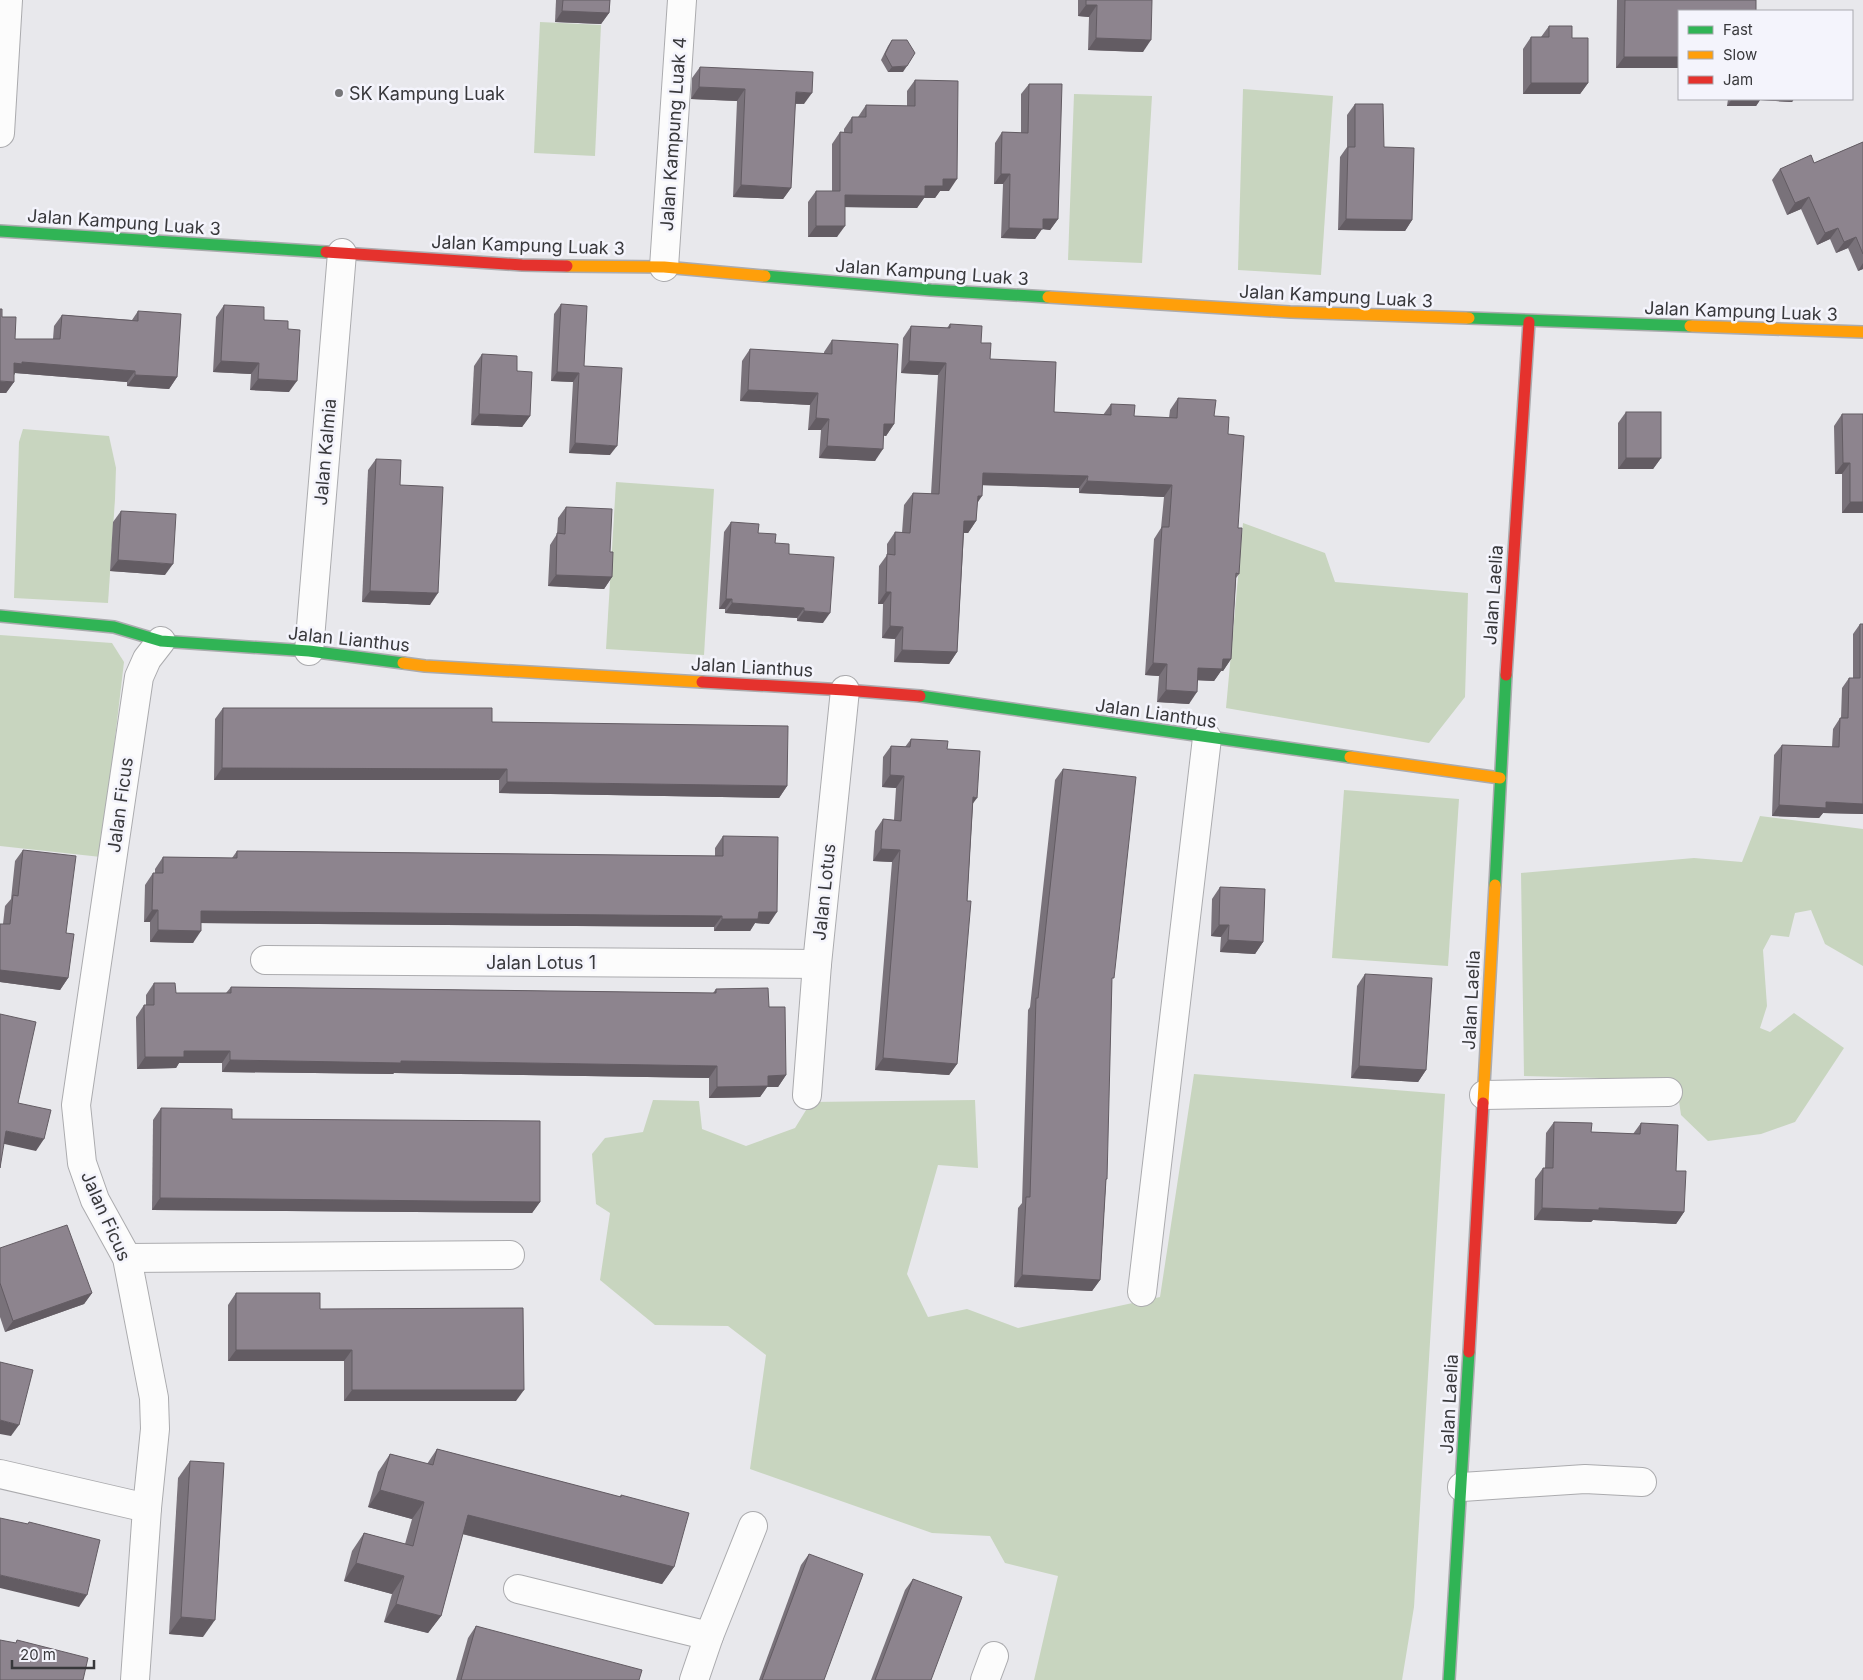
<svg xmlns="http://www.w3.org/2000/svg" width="1863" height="1680" font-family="Inter,sans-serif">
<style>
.green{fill:#c8d5bf}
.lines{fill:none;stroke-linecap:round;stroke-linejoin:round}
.street-casing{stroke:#ababae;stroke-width:30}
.fast-casing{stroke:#ababae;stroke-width:14}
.slow-casing{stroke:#ababae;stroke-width:14}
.jam-casing{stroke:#ababae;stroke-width:14}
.street{stroke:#fcfcfc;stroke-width:28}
.fast{stroke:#30b455;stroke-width:11}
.slow{stroke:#ff9f0a;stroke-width:11}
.jam{stroke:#e5322d;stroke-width:11}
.wall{fill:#79727a}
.shaded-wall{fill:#635c63}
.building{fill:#8d848e;stroke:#635c63}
.poi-dot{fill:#767679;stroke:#f4f4fc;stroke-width:2}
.labels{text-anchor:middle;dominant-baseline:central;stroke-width:5;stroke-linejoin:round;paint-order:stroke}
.poi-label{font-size:18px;fill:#38383b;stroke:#f4f4fc;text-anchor:start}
.street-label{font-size:18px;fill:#38383b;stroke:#f4f4fc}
</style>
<rect width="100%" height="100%" fill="#e8e8ec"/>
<g class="green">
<polygon points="540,22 601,25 595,156 534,153"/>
<polygon points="1243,89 1333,96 1321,275 1238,270"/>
<polygon points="1074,94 1152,96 1142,263 1068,260"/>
<polygon points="23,429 109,436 116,468 115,499 108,603 14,598 19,442"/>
<polygon points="616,482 714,489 704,655 606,649"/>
<polygon points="1243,523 1325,553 1335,582 1468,593 1465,697 1429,743 1226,708"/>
<polygon points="0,635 112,643 124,662 101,857 0,846"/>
<polygon points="1344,790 1459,799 1448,966 1332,958"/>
<polygon points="1760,816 1863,829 1863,966 1825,944 1811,910 1795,913 1789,937 1771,935 1763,950 1767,1006 1760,1028 1770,1032 1794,1013 1844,1048 1795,1122 1761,1134 1708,1141 1681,1115 1676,1080 1524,1076 1521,873 1694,858 1742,862"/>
<polygon points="1194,1074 1445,1094 1414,1607 1402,1680 1034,1680 1058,1576 1005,1563 990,1536 932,1533 750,1469 766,1355 728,1326 655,1325 600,1280 610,1213 596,1204 592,1154 605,1138 643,1132 653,1100 699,1101 702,1129 746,1146 795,1128 811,1102 975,1100 978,1168 938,1165 907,1274 928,1317 967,1309 1018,1328 1160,1297"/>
</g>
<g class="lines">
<defs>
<g id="street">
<polyline points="0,133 8,0"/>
<polyline points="664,267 682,0"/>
<polyline points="309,651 342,253"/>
<polyline points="265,960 817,964"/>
<polyline points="807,1095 817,964 845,690"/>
<polyline points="1484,1095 1668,1092"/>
<polyline points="127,1258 510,1255"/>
<polyline points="1142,1292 1207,738"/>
<polyline points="0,1474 147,1508"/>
<polyline points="1462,1487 1585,1479 1642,1482"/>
<polyline points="518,1589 709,1636"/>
<polyline points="135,1680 147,1508 155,1429 154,1398 127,1258 95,1200 82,1163 76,1105 139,677 147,659 161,641"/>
<polyline points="694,1680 709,1636 753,1526"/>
<polyline points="985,1680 994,1656"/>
</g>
<g id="fast">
<polyline points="0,231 326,252"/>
<polyline points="765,276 931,290 1048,297"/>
<polyline points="1469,318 1690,326"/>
<polyline points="0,616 114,627 161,641 309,651 403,663"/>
<polyline points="920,696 1350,757"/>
<polyline points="1495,885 1506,675"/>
<polyline points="1449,1680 1469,1352"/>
</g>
<g id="slow">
<polyline points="567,266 664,267 765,276"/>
<polyline points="1048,297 1290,312 1469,318"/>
<polyline points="1690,326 1863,332"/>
<polyline points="403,663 425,666 702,682"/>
<polyline points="1350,757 1500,778"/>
<polyline points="1483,1103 1495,885"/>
</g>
<g id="jam">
<polyline points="326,252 522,265 567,266"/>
<polyline points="1506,675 1529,322"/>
<polyline points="702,682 845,690 920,696"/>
<polyline points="1469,1352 1483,1103"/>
</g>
</defs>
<use href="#street" class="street-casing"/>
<use href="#fast" class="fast-casing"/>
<use href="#slow" class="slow-casing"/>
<use href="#jam" class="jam-casing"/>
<use href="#street" class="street"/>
<use href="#fast" class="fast"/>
<use href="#slow" class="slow"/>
<use href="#jam" class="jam"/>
</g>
<g class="wall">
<polygon points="556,0 610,0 609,13 601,24 555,22"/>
<polygon points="1078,0 1152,0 1143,52 1088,50 1089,17 1078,16"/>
<polygon points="1617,0 1756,0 1679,11 1679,68 1616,68"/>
<polygon points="1549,26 1572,38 1588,83 1580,94 1523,94 1523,49 1531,37 1541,37"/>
<polygon points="892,40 903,72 888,72 881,60 888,46"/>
<polygon points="700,67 804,104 795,104 791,188 783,199 733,197 737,101 691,99 692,78"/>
<polygon points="915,80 949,191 940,191 935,198 924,198 917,208 845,207 837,237 808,237 808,202 816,191 832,191 832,144 840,132 844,132 844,129 852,117 858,117 866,105 907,106 907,91"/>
<polygon points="1029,84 1058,219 1050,230 1042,229 1035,239 1001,238 1003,184 994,184 995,143 1002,132 1021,133 1021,94"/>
<polygon points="1728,99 1794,99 1792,102 1760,100 1756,106 1727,106"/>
<polygon points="1355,104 1384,147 1412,220 1405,231 1338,230 1340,157 1347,147 1347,115"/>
<polygon points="1863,142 1863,269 1858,271 1848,248 1836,253 1830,239 1817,245 1801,209 1787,215 1772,180 1780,169 1814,163"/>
<polygon points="561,304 584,366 610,455 569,453 573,382 551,381 554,314"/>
<polygon points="224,305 264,320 289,392 250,390 251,374 213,372 216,317"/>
<polygon points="138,311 177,377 169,389 127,386 127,382 15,373 14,375 14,382 6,393 2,317 15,339 53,339 54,326 62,315 132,320"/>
<polygon points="950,324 981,343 990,359 1054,412 1103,415 1111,404 1134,416 1169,418 1170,410 1178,398 1214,416 1228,434 1238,528 1239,574 1236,578 1231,659 1223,671 1221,671 1214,681 1198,680 1189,704 1157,702 1159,676 1145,675 1154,539 1161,528 1164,497 1079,493 1079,488 983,485 977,503 976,521 968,533 964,533 957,652 949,664 894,662 895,639 882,638 883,604 878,604 879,566 887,555 887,544 895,532 902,533 904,505 913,493 931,494 938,375 901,373 903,338 911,326 947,328"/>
<polygon points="832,340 894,424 886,436 884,435 875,461 819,458 821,430 808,430 810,405 740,401 742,361 750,349 824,354 824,352"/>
<polygon points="482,354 517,371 530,416 522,427 471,425 474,366"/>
<polygon points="1626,412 1661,458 1653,469 1618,469 1618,423"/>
<polygon points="1842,414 1863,414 1863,513 1842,513 1842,474 1835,474 1834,426"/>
<polygon points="376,459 400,485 430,605 362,602 368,470"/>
<polygon points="566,507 610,552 612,577 604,589 548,586 550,545 557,534 558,518"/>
<polygon points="121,511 165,575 110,571 113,522"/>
<polygon points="731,522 758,533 775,543 789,554 823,623 797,621 797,618 725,613 725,609 719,609 724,532"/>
<polygon points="1860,624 1863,624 1863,814 1823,813 1819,818 1772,816 1774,755 1782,745 1832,747 1833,729 1840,718 1841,718 1842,688 1849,678 1853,678 1853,634"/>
<polygon points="223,708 492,722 787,786 779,798 499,793 499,780 214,780 215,719"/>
<polygon points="911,739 947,749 973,804 957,1064 949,1075 875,1070 892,862 873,861 875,831 883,819 894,820 896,788 882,787 883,757 891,746 905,747"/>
<polygon points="1063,769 1112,982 1106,1181 1100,1280 1092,1291 1014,1287 1018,1208 1022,1203 1028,1010 1030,1007 1055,780"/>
<polygon points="723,836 769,924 755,923 750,931 714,931 714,927 201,923 193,943 150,942 150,922 144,922 145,885 153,873 155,873 155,869 163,857 232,858 237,851 715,856 715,848"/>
<polygon points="23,850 66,933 68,978 60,990 0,982 0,924 3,924 5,906 11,899 15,861"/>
<polygon points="1220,887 1263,942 1255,954 1220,952 1221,937 1211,936 1212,899"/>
<polygon points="1365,974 1426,1070 1418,1082 1351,1078 1357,986"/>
<polygon points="154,983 176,993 226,993 231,987 713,993 716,989 769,1007 786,1075 778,1087 767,1087 760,1097 709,1098 709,1078 394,1073 393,1074 222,1072 222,1063 179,1063 176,1068 137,1069 136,1017 144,1005 146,1005 146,995"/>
<polygon points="161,1108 232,1119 540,1202 532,1213 152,1210 153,1120"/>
<polygon points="1554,1122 1591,1132 1633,1134 1641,1123 1676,1171 1684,1212 1676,1224 1593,1220 1591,1222 1534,1220 1535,1179 1543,1168 1545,1168 1546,1133"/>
<polygon points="0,1248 92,1293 84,1304 5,1332 0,1317"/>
<polygon points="236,1293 320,1309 516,1401 344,1401 344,1361 228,1361 228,1305"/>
<polygon points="437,1449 620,1497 621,1495 674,1567 662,1584 462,1534 441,1616 428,1633 384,1622 392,1594 344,1581 352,1551 364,1533 405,1544 412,1519 368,1507 378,1472 390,1454 427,1464"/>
<polygon points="190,1461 203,1637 169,1634 178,1478"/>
<polygon points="809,1554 824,1680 759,1680 801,1565"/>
<polygon points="913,1579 931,1680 871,1680 905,1590"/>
<polygon points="476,1626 639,1680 456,1680 468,1638"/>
</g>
<g class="shaded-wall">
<polygon points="1086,5 1097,5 1089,17 1078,16"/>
<polygon points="562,11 609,13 601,24 555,22"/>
<polygon points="1096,38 1151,40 1143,52 1088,50"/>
<polygon points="1624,57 1679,57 1679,68 1616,68"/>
<polygon points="907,66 903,72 888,72 892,67"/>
<polygon points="1531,83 1588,83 1580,94 1523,94"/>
<polygon points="699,87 745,89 737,101 691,99"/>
<polygon points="796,92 812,93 804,104 788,103"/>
<polygon points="1732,99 1794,99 1792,102 1760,100 1756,106 1727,106"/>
<polygon points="1001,174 1010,174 1003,184 994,184"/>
<polygon points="943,179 957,179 949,191 940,191 935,198 924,198 917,208 837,207 845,195 925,186"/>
<polygon points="741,185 791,188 783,199 733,197"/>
<polygon points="1809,197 1801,209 1787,215 1795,203"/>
<polygon points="1043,219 1058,219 1050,230 1042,229 1035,239 1001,238 1009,228"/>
<polygon points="1346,219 1412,220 1405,231 1338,230"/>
<polygon points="816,226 845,226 837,237 808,237"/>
<polygon points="1838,228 1830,239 1817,245 1825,233"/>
<polygon points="1856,237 1848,248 1836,253 1844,242"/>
<polygon points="1863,263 1863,269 1858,271"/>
<polygon points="221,361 259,363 251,374 213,372"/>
<polygon points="909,361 946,363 938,375 901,373"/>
<polygon points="22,362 135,371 127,382 15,373 14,375 14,363"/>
<polygon points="557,372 579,373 573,382 551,381"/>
<polygon points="135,375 177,377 169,389 127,386"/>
<polygon points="258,379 297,381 289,392 250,390"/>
<polygon points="0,381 14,382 6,393 0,393"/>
<polygon points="748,390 818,393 810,405 740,401"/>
<polygon points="479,414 530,416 522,427 471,425"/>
<polygon points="816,418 829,419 821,430 808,430"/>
<polygon points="884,424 894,424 886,436 876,435"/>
<polygon points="575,443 617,446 610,455 569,453"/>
<polygon points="827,446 883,449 875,461 819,458"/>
<polygon points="1626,458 1661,458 1653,469 1618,469"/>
<polygon points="1843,463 1850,463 1842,474 1835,474"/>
<polygon points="983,473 1088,476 1079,488 975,485"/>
<polygon points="1087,481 1172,485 1164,497 1079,493"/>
<polygon points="978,496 982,496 974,508"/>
<polygon points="1850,502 1863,502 1863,513 1842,513"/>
<polygon points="964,521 976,521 968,533 956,533"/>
<polygon points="118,560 173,564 165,575 110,571"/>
<polygon points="556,575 612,577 604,589 548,586"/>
<polygon points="370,591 438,593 430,605 362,602"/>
<polygon points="886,592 891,592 883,604 878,604"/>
<polygon points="726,599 732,599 725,609 719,609"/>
<polygon points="732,603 804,608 797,618 725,613"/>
<polygon points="804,611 830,613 823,623 797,621"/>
<polygon points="890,626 903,627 895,639 882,638"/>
<polygon points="902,650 957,652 949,664 894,662"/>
<polygon points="1223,659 1231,659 1223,671 1221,671 1214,681 1190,680 1198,668"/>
<polygon points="1153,663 1167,664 1159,676 1145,675"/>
<polygon points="1166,690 1197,692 1189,704 1157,702"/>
<polygon points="222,768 507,769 499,780 214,780"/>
<polygon points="890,775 904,776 896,788 882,787"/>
<polygon points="507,782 787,786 779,798 499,793"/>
<polygon points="973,797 977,798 969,809"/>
<polygon points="1826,802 1863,804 1863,814 1823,813 1819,818 1772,816 1779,805"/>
<polygon points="881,849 900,850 892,862 873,861"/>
<polygon points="152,910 158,910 150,922 144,922"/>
<polygon points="201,911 722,916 714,927 193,923"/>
<polygon points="759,912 777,912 769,924 755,923 750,931 714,931 722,919"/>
<polygon points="1219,925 1229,925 1221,937 1211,936"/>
<polygon points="158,930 201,931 193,943 150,942"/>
<polygon points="1228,940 1263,942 1255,954 1220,952"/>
<polygon points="0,970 68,978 60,990 0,982"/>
<polygon points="184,1051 230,1051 222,1063 179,1063 176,1068 137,1069 145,1057"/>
<polygon points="883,1058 957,1064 949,1075 875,1070"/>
<polygon points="230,1060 401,1061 717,1066 709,1078 394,1073 393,1074 222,1072"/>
<polygon points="1359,1066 1426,1070 1418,1082 1351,1078"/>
<polygon points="786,1075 778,1087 767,1087 760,1097 709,1098 717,1087 768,1076"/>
<polygon points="6,1131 44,1139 36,1151 0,1143"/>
<polygon points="160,1198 540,1202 532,1213 152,1210"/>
<polygon points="1542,1208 1599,1208 1684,1212 1676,1224 1593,1220 1591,1222 1534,1220"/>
<polygon points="1022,1275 1100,1280 1092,1291 1014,1287"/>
<polygon points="92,1293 84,1304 5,1332 13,1321"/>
<polygon points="236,1350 352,1350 344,1361 228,1361"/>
<polygon points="352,1390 524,1390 516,1401 344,1401"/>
<polygon points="0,1420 19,1425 11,1436 0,1434"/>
<polygon points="380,1490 424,1502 412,1519 368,1507"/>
<polygon points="468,1515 674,1567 662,1584 455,1532"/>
<polygon points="356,1563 404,1576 392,1594 344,1581"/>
<polygon points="0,1575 87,1595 79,1607 0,1588"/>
<polygon points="396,1604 441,1616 428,1633 384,1622"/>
<polygon points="181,1617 215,1620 203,1637 169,1634"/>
</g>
<g class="building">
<polygon points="563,0 610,0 609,13 562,11"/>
<polygon points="1086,0 1152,0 1151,40 1096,38 1097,5 1086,5"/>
<polygon points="1625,0 1756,0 1756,11 1679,11 1679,57 1624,57"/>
<polygon points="1549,26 1572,26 1572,38 1588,38 1588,83 1531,83 1531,37 1549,37"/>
<polygon points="892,40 907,40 915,53 907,66 892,67 885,54"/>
<polygon points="700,67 813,72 812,93 796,92 791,188 741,185 745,89 699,87"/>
<polygon points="915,80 958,81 957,179 943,179 943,186 925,186 925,196 845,195 845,226 816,226 816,191 840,191 840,132 852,133 852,117 866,117 866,105 915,106"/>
<polygon points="1029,84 1062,84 1058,219 1043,219 1043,229 1009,228 1010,174 1001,174 1002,132 1028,133"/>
<polygon points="1355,104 1383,104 1384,147 1414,148 1412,220 1346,219 1348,147 1355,147"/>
<polygon points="1863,142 1863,254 1856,237 1844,242 1838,228 1825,233 1809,197 1795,203 1780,169 1811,155 1814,163"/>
<polygon points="561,304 587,306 584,366 622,368 617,446 575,443 579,373 557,372"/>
<polygon points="224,305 264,307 264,320 288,321 288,329 300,330 297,381 258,379 259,363 221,361"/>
<polygon points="0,309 2,309 2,317 16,317 15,339 60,339 62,315 138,321 138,311 181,314 177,377 135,375 135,371 22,362 22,364 14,363 14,382 0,381"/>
<polygon points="950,324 982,326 981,343 991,343 990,359 1056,362 1054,412 1111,415 1111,404 1135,405 1134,416 1177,418 1178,398 1216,400 1214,416 1229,417 1228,434 1244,436 1238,528 1242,528 1239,574 1236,573 1231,659 1223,659 1222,669 1198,668 1197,692 1166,690 1167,664 1153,663 1162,527 1169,527 1172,485 1087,481 1088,476 983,473 982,496 978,496 976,521 964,521 957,652 902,650 903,627 890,626 891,592 886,592 887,554 895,555 895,532 910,533 913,493 939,494 946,363 909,361 911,326 950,328"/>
<polygon points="832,340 898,344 894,424 884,424 883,449 827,446 829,419 816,418 818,393 748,390 750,349 832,354"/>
<polygon points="482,354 517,356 517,371 532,372 530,416 479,414"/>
<rect x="1626" y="412" width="35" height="46"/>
<polygon points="1842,414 1863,414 1863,502 1850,502 1850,463 1843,463"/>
<polygon points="376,459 401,460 400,485 443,487 438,593 370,591"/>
<polygon points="566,507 612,509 610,552 613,552 612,577 556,575 557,533 565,534"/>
<polygon points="121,511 176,514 173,564 118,560"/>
<polygon points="731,522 759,524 758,533 776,534 775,543 789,544 789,554 834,557 830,613 804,611 804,608 732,603 732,599 726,599"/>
<polygon points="1860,624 1863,624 1863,804 1826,802 1826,808 1779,805 1782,745 1839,747 1840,718 1848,718 1849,678 1860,678"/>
<polygon points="223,708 492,708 492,722 788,726 787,786 507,782 507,769 222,768"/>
<polygon points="911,739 948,741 947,749 980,751 977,798 973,797 967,901 971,901 957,1064 883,1058 900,850 881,849 883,819 901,821 904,776 890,775 891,746 910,747"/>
<polygon points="1063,769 1136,777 1114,978 1112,978 1107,1179 1106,1179 1100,1280 1022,1275 1026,1197 1030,1197 1036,998 1038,998"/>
<polygon points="723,836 778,837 777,912 759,912 758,919 722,919 722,916 201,911 201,931 158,930 158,910 152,910 153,873 163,873 163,857 237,858 237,851 723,856"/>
<polygon points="23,850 76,856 66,933 74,934 68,978 0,970 0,924 10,924 13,895 18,896"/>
<polygon points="1220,887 1265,889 1263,942 1228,940 1229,925 1219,925"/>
<polygon points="1365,974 1432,978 1426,1070 1359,1066"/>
<polygon points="154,983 175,983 176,993 231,993 231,987 716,993 716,989 768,988 769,1007 785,1007 786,1075 768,1076 768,1086 717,1087 717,1066 401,1061 401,1063 230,1060 230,1051 184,1051 184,1057 145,1057 144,1005 154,1005"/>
<polygon points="0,1014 36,1022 18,1103 51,1110 44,1139 6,1131 0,1168"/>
<polygon points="161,1108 232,1109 232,1119 540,1121 540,1202 160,1198"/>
<polygon points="1554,1122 1592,1123 1591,1132 1640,1134 1641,1123 1678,1125 1676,1171 1686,1171 1684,1212 1599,1208 1599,1210 1542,1208 1543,1168 1553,1168"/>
<polygon points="67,1225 92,1293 13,1321 0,1283 0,1248"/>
<polygon points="236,1293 320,1293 320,1309 523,1308 524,1390 352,1390 352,1350 236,1350"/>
<polygon points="0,1362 33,1370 19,1425 0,1420"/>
<polygon points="437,1449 621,1497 621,1495 689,1513 674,1567 468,1515 441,1616 396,1604 404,1576 356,1563 364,1533 413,1546 424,1502 380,1490 390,1454 433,1465"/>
<polygon points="190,1461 224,1463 215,1620 181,1617"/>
<polygon points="0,1518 28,1524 29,1522 100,1540 87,1595 0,1575"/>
<polygon points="809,1554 863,1574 824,1680 762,1680"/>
<polygon points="913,1579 962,1597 931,1680 875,1680"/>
<polygon points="476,1626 642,1670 639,1680 461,1680"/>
<polygon points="0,1640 16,1643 17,1640 88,1658 83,1680 0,1680"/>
</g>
<circle class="poi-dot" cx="339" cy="93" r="5"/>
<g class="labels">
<g class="poi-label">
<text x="349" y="93">SK Kampung Luak</text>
</g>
<g class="street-label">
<text transform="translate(673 134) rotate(-86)">Jalan Kampung Luak 4</text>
<text transform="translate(124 222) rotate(4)">Jalan Kampung Luak 3</text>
<text transform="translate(528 245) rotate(2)">Jalan Kampung Luak 3</text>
<text transform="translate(932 272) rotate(4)">Jalan Kampung Luak 3</text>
<text transform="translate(1336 296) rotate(3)">Jalan Kampung Luak 3</text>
<text transform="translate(1741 311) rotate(2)">Jalan Kampung Luak 3</text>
<text transform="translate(325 452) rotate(-85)">Jalan Kalmia</text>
<text transform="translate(1493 595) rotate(-86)">Jalan Laelia</text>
<text transform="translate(349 639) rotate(6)">Jalan Lianthus</text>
<text transform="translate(752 667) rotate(3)">Jalan Lianthus</text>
<text transform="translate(1156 713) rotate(8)">Jalan Lianthus</text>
<text transform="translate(120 805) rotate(-82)">Jalan Ficus</text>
<text transform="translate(824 892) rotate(-84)">Jalan Lotus</text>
<text x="541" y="962">Jalan Lotus 1</text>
<text transform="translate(1471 1000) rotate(-87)">Jalan Laelia</text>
<text transform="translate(106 1216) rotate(66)">Jalan Ficus</text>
<text transform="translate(1449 1404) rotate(-87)">Jalan Laelia</text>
</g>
</g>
<rect x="1678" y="10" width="175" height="90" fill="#f4f4fc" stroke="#a9a9af"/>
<rect x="1688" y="26" width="25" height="8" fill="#30b455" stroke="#a9a9af"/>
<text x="1723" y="35" font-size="15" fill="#38383b">Fast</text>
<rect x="1688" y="51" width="25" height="8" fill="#ff9f0a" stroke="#a9a9af"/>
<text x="1723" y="60" font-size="15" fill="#38383b">Slow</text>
<rect x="1688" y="76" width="25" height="8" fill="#e5322d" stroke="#a9a9af"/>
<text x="1723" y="85" font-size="15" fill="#38383b">Jam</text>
<path d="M12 1660v8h82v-8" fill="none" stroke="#38383b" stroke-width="2.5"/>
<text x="20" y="1660" font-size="15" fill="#38383b" stroke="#f4f4fc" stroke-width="4" paint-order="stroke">20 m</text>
</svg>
